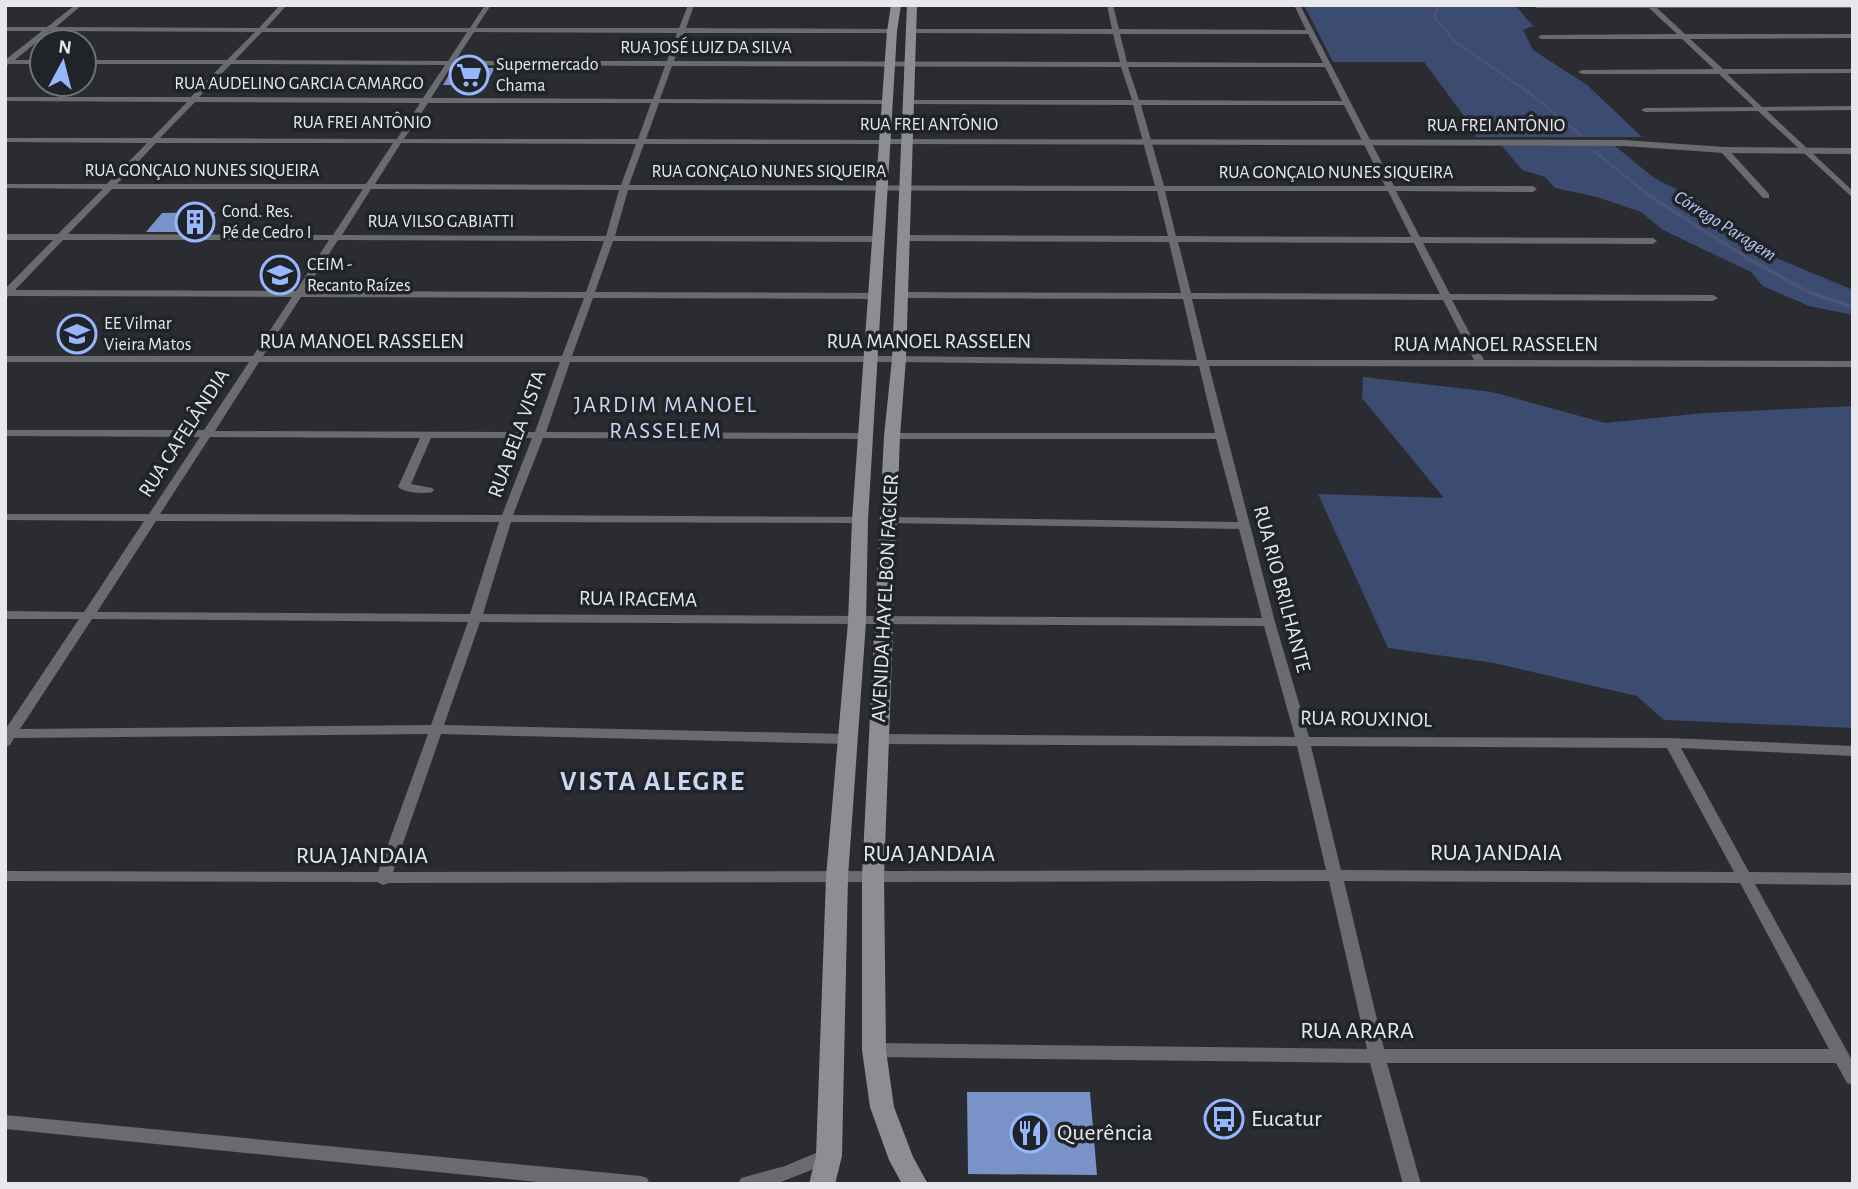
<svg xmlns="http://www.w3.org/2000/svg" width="1858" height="1189" font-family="'Alegreya Sans',sans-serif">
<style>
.green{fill:#3c4c70}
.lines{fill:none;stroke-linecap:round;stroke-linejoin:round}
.stream-far1{stroke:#4a5575;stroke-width:2.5}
.stream{stroke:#4a5575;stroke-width:3.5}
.building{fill:#7992c8}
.minor{fill:#6a6b6e;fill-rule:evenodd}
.tertiary{fill:#6a6b6e;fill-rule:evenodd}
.secondary{fill:#8c8e92;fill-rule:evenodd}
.labels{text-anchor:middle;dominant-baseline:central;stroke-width:7;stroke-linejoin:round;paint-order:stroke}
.far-street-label{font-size:18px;fill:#e6e8eb;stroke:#202328}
.far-poi-label{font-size:18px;fill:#e6e8eb;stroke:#202328;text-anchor:start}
.far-water-label{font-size:19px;font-style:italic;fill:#b3c9f8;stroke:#202328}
.street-label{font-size:21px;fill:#e6e8eb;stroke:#202328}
.neighbourhood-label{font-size:23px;letter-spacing:2px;fill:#cad7f2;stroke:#202328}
.near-street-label{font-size:24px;fill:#e6e8eb;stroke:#202328}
.near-poi-label{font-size:24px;fill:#e6e8eb;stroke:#202328;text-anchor:start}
.district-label{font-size:28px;font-weight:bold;letter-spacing:2px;fill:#cad7f2;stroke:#202328}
</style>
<rect width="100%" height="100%" fill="#2a2c32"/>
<g class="green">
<polygon points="1304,5 1515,5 1533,26 1523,30 1533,50 1587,85 1642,137 1476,137 1467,120 1424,62 1333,62"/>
<polygon points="1502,146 1615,146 1654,178 1696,199 1722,220 1727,232 1762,252 1853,290 1853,315 1809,306 1763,286 1751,272 1663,230 1641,212 1597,197 1555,188 1545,177 1522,170"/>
<polygon points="1363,377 1492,392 1605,423 1705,413 1853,406 1853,728 1664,720 1637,696 1494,663 1388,648 1318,494 1444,498 1362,398"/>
</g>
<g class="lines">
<g class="stream-far1">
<polyline points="1439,5 1434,17 1457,43 1535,97 1582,136"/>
<polyline points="1594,151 1651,197"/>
</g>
<polyline class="stream" points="1648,195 1749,259 1808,292 1853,307"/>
</g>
<g class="building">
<polygon points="453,68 495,68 485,85 443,85"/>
<polygon points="216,212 200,232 146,232 162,213"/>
<polygon points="967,1092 1090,1092 1097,1175 968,1174"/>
</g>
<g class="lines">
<g class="minor">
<path d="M75,5h7l-26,22 203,1 21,-23h7l-21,23h204l15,-23h6l-15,23h203l9,-23h6l-8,23 206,1 3,2 -3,2h-208l-10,28 446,1 -7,-28 -201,-1 -3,-2 3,-2h200l-5,-24h6l6,24 187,1 -12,-25h6l94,181h139l4,3 -4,3 -137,-1 24,46 233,1 4,3 -4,3 -230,-1 27,51 263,1 5,3 -5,3 -261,-1 32,60 369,1v6l-644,-1 66,256 34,115 362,1 182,8v10l-172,-8 68,124 104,1v12l-98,-1 98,178v23l-6,-2 -11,-20h-449l34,121h-18l-33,-121 -496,-6 -6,-2 -2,-5 2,-5 6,-2 493,6 -38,-168 -940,2 -6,2 -6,-3 -372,-1v-10l373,1 50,-138 -414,4 -4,7 -5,2v-17l74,-111h-74v-8l79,1 60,-91 -139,-1v-6h144l51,-77 -195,-1v-6h199l45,-68h-244v-6h248l39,-59 -283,-1 -4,2v-9l48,-49h-48v-6h53l45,-45 -98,-1v-4h102l40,-41 -142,-1v-4h147l35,-36 -182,-1v-4h186l32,-33h-139v-4h143l28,-28 -205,-1 -35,29h27v4h-33l-4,2v-6l37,-29h-37v-4h42zM262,32h205l-19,29 -213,-1zM474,32l203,1 -10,28h-212zM1120,34h188l15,29 -196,-1zM231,64l214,1 -22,33 -224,-1zM452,65l213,1 -12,33 -222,-1zM672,66l449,1 11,33h-223l-4,2 4,2 224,1 22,81 -526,-1 15,-41h241l4,-2 -4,-2 -239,-1 13,-36 229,1 4,-2 -4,-2 -228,-1zM1128,67h197l17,34 -203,-1zM195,102l225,1 -23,36 -237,-1zM428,103h223l-13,36h-234zM1141,105h203l41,81h-221zM156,143h237l-27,41h-249zM401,143l235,1 -15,41 -246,-1zM112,189h251l-30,46 -265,-1zM371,189l248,1 -13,46 -264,-1zM628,190l529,1 11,45 -264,-1 -4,3 4,3 265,1 12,51 -279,-1 -5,3 5,3 281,1 14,61 -298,-4h-327l21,-58 282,1 5,-3 -5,-3 -280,-1 18,-51 265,1 4,-3 -4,-3h-263zM1165,191h223l23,46 -235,-1zM63,240h266l-33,51 -281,-1zM338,240l266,1 -18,51 -281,-1zM1178,242l236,1 26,51 -249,-1zM301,297l283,1 -22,58h-299zM1192,299l251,1 31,60h-267zM259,362h301l-25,70 -320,-1zM570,362h329l300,4 16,67h-323l-5,3 5,3h324l22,83 -350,-5 -6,3 6,3 351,6 23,89 -779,-4 28,-92 349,1 6,-3 -6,-3 -347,-2 30,-77 323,1 5,-3 -5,-3 -320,-1zM210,437l210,1 -22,49c8,6 24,7 34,5l2,-2 -2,-2 -21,-4 20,-46h101l-30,77 -342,-1zM156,521l343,1 -29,92 -373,-2zM92,619l376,3 -37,103 -411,4zM480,622l784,4 31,111 -417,-3 -5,2 -2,3 2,3 5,2 419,2 29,124 -933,2 48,-138 405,10 5,-2 2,-3 -2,-3 -5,-2 -402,-9zM1311,746l356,2 67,124 -393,-2zM1344,881l396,2 89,166h-445z"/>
<polygon points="1853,5 1853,8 1657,8 1685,34 1853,34 1853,38 1690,39 1723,69 1853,69 1853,73 1727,74 1762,107 1853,106 1853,110 1767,111 1853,191 1853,198 1758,111 1645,112 1641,110 1645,108 1754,107 1719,74 1582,74 1578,72 1582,70 1714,69 1682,39 1541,39 1538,37 1541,35 1677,34 1649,8 1537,8 1534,6"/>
<polygon points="1721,148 1727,148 1769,194 1769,198 1763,198 1721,152"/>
<polygon points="5,1115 641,1176 647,1178 650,1184 558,1184 5,1129"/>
<polygon points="828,1148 834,1151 837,1156 834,1161 776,1184 738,1184 741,1178 785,1166"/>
</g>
<polygon class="tertiary" points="885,139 1624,140 1724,147 1853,148 1853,154 1724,153 1624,146 881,144 880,142"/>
<g class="secondary">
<polygon points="891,5 901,5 897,31 868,520 866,622 848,877 842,1156 835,1184 809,1184 816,1156 826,877 848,622 852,520 887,31"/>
<polygon points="907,5 917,5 906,359 900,436 884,876 886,1050 894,1107 913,1157 928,1184 902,1184 889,1160 870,1107 862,1050 862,876 884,436 892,359"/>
</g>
</g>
<defs>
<symbol id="supermarket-ring" viewBox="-11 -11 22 22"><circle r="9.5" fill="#202328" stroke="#96b6fd" stroke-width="1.5"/><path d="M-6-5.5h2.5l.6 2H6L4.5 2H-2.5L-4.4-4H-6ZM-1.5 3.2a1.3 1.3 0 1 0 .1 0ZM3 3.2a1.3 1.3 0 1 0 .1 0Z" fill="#96b6fd"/></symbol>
<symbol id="building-ring" viewBox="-11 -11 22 22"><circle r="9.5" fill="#202328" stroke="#96b6fd" stroke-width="1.5"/><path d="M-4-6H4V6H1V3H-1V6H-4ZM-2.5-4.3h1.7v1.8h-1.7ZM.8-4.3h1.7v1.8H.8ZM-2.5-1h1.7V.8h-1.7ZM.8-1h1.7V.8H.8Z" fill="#96b6fd"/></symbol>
<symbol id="school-ring" viewBox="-11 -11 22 22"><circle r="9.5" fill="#202328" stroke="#96b6fd" stroke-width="1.5"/><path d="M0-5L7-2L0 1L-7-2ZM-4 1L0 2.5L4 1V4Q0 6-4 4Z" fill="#96b6fd"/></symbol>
<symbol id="bus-ring" viewBox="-11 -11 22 22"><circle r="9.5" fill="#202328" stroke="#96b6fd" stroke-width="1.5"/><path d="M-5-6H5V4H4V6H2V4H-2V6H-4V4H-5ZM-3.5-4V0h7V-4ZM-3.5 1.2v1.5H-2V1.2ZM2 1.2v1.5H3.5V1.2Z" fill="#96b6fd"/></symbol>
<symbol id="restaurant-ring" viewBox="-11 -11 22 22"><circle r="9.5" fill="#202328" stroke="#96b6fd" stroke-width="1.5"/><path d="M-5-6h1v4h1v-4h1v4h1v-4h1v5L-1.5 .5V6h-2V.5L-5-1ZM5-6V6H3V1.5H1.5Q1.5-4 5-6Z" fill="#96b6fd"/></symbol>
</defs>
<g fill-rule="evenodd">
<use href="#supermarket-ring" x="447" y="53" width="44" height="44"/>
<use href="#building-ring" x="173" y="200" width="44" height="44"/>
<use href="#school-ring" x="258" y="253" width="44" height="44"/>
<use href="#school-ring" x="55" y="312" width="44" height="44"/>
<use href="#bus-ring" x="1202" y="1097" width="44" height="44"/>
<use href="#restaurant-ring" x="1008" y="1111" width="44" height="44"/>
</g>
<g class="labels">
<g class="far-street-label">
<text x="706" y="48">RUA JOSÉ LUIZ DA SILVA</text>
<text x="299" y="84">RUA AUDELINO GARCIA CAMARGO</text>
<text x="362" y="123">RUA FREI ANTÔNIO</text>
<text x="929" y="125">RUA FREI ANTÔNIO</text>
<text x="1496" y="126">RUA FREI ANTÔNIO</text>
<text x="202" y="171">RUA GONÇALO NUNES SIQUEIRA</text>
<text x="769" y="172">RUA GONÇALO NUNES SIQUEIRA</text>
<text x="1336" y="173">RUA GONÇALO NUNES SIQUEIRA</text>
<text x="441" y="222">RUA VILSO GABIATTI</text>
</g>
<g class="far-poi-label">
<text x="496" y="65">Supermercado<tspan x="496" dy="21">Chama</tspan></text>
<text x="222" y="212">Cond. Res.<tspan x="222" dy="21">Pé de Cedro I</tspan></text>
<text x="307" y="265">CEIM -<tspan x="307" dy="21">Recanto Raízes</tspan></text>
<text x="104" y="324">EE Vilmar<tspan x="104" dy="21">Vieira Matos</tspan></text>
</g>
<g class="far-water-label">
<text transform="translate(1725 226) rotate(32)">Córrego Paragem</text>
</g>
<g class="street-label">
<text x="362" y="341">RUA MANOEL RASSELEN</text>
<text x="929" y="341">RUA MANOEL RASSELEN</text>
<text x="1496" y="344">RUA MANOEL RASSELEN</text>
<text transform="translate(184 433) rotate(-57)">RUA CAFELÂNDIA</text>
<text transform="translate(517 434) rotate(-70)">RUA BELA VISTA</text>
<text transform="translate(1282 589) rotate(75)">RUA RIO BRILHANTE</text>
<text transform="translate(885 598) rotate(-87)">AVENIDA HAYEL BON FACKER</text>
<text transform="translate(638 599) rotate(1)">RUA IRACEMA</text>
<text transform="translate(1366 719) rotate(1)">RUA ROUXINOL</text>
</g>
<g class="neighbourhood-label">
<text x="666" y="405">JARDIM MANOEL<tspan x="666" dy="26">RASSELEM</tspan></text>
</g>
<g class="near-street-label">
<text x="1496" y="853">RUA JANDAIA</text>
<text x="929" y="854">RUA JANDAIA</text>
<text x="362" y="856">RUA JANDAIA</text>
<text x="1357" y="1031">RUA ARARA</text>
</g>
<g class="near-poi-label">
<text x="1251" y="1119">Eucatur</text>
<text x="1057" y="1133">Querência</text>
</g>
<g class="district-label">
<text x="653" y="782">VISTA ALEGRE</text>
</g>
</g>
<rect width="1858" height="1189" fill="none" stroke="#e6e8eb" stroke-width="14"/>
<g transform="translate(63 63) rotate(7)"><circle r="33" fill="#202328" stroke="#6f7276" stroke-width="2"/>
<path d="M0-5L12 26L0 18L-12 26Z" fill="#96b6fd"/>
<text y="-10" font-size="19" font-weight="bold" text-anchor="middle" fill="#e6e8eb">N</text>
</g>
</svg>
